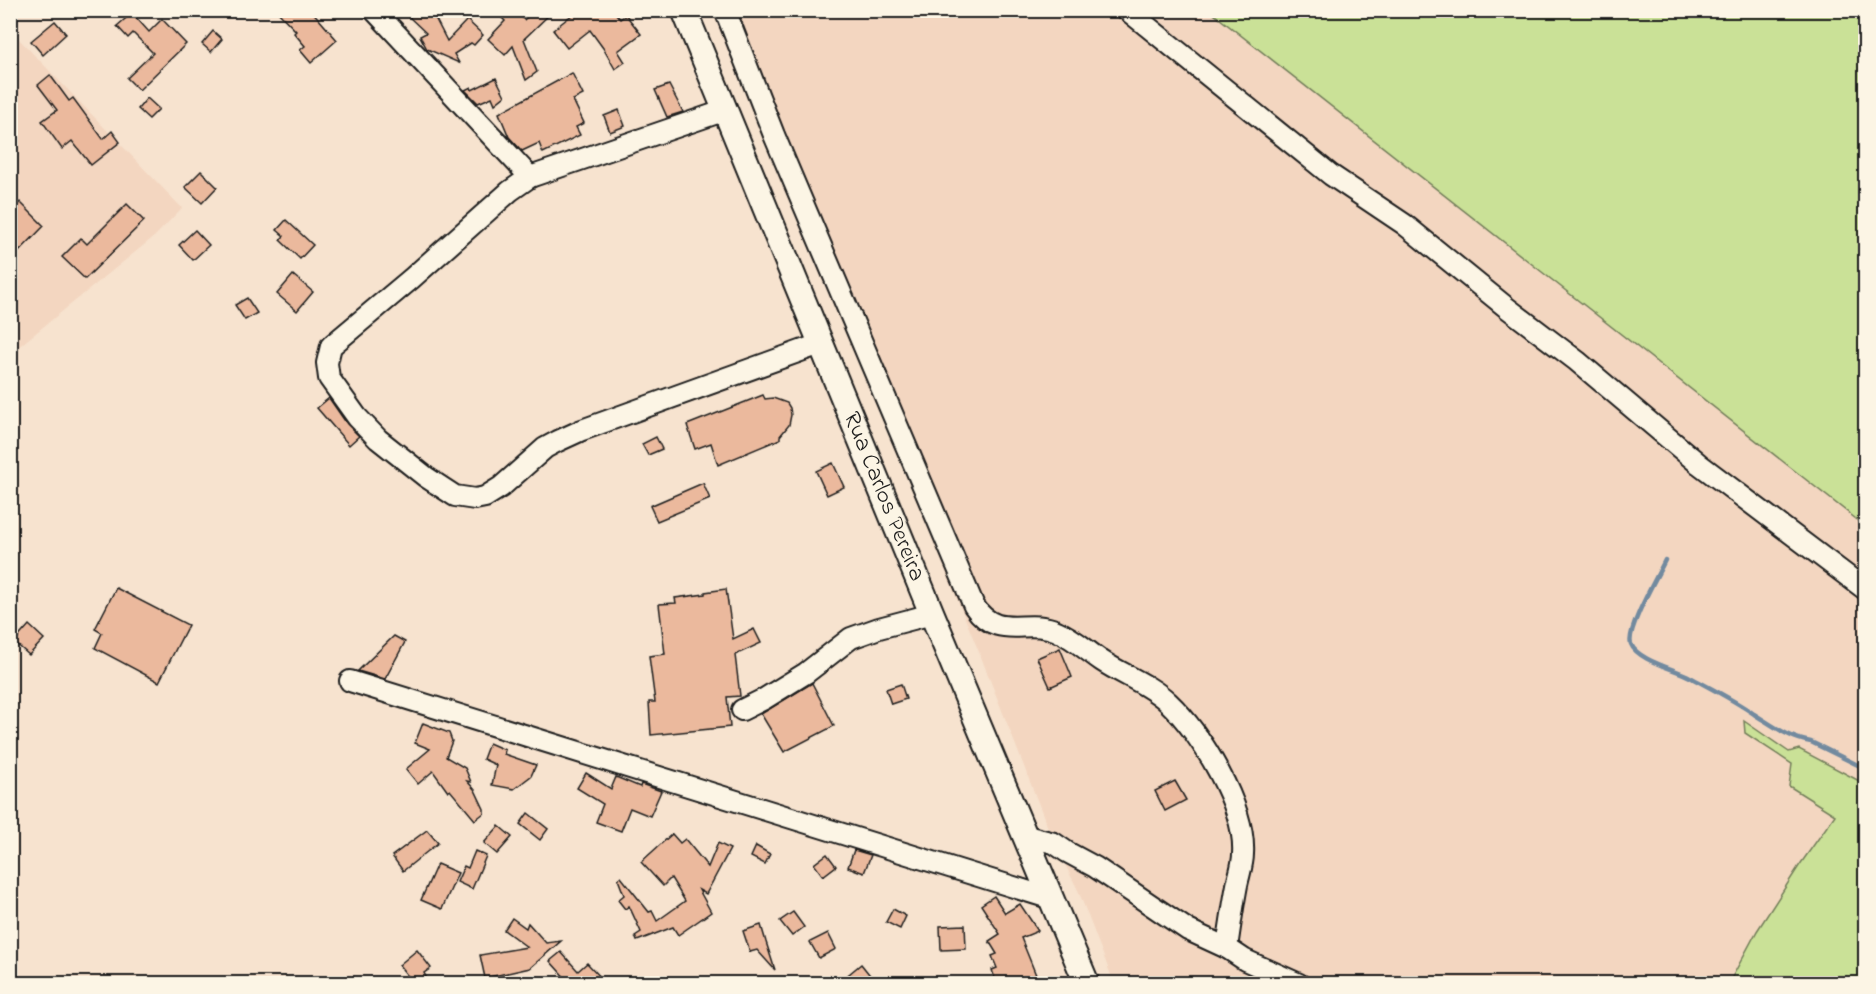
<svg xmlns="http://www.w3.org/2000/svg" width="1876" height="994" font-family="'Indie Flower',sans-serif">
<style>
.built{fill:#f3d6c0}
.green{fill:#cae197;stroke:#737e5a;stroke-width:1.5}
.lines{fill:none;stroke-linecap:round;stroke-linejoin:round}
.stream{stroke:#728a9f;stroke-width:4.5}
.building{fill:#ebb99d;stroke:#1c1c1c;stroke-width:1.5}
.minor-casing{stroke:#1c1c1c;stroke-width:24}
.major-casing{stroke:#1c1c1c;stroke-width:28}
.minor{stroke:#fcf5e5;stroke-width:20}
.major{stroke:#fcf5e5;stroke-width:24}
.labels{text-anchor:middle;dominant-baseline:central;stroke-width:5;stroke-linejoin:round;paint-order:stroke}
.street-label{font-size:24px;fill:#1c1c1c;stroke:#fcf5e5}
</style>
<rect width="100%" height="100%" fill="#f7e3cf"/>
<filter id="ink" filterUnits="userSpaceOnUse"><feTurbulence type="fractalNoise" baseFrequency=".0167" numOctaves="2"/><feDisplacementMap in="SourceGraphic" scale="12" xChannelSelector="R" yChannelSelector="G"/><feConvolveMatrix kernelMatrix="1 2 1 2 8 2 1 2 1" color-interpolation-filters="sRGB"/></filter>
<g filter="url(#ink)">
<g class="built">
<polygon points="712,11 1865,11 1865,983 1114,983 1078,890 1054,843 981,657 851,341"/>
<polygon points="15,35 182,208 155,236 11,353 10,40"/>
</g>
<g class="green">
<polygon points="1210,11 1865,11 1865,526"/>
<polygon points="1744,721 1789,752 1799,749 1865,784 1865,983 1729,983 1757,931 1799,866 1835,815 1789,786 1792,764 1745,733"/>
</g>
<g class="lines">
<path class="stream" d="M1665,560c-7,15 -39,70 -34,84 6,16 44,25 59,33 22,12 44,23 64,37 18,11 36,25 57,28l55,27"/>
</g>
<g class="building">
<polygon points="276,10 311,10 337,40 311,63 300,50 305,46 294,33 296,31"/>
<polygon points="414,10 431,10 447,41 467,20 483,35 474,45 471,43 454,54 459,63 427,49 420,36 426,33 409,17"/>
<polygon points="509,10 516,10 524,20 534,10 554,10 524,39 537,72 526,80 513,46 505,55 488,39 505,21 502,18"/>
<polygon points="578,10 613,10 620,19 626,15 641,34 618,51 625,62 615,69 603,48 590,30 567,48 553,30"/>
<polygon points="132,13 149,32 162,19 186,44 139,90 127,78 153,53 133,33 128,38 117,26"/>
<polygon points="55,21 66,34 43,55 31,41"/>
<polygon points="213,31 222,39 211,52 202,44"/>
<polygon points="572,73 583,95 573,100 584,123 576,127 580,135 543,153 539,143 522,151 509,137 499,113"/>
<polygon points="50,75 69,101 73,98 103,139 112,131 120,142 91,165 72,141 62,149 42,121 57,110 38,85"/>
<polygon points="496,78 505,96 495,104 492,97 478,103 465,90 471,87 472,90"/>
<polygon points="669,85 683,112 667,117 655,90"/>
<polygon points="147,98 159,109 149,119 138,109"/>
<polygon points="619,110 625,126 610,132 604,116"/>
<polygon points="201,171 217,187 202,203 185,187"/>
<polygon points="20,202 44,226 10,261 10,213"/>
<polygon points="127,204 144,221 85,279 62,257 81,238 87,244"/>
<polygon points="286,220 313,245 300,259 280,240 284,236 277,230"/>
<polygon points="195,230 209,245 193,260 179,245"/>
<polygon points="293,275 313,292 297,311 277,294"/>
<polygon points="247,298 257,313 245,320 235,305"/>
<polygon points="763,395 765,399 773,398 787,403 790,408 791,415 789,425 780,436 780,439 718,465 711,443 695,449 687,425"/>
<polygon points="329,398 347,424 359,436 349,445 317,408"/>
<polygon points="656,437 662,449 648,455 642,444"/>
<polygon points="833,463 844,487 827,495 816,471"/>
<polygon points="703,483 710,499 657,521 650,506"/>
<polygon points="116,588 188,625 159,682 95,648 102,633 95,629"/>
<polygon points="726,589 733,639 754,629 761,643 735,655 740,696 727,697 730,727 651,735 649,702 655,702 649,656 665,654 659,604 676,603 675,598 705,594 705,592"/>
<polygon points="29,625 44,639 29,655 14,642"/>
<polygon points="394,636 405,642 385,679 358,671"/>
<polygon points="1060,648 1072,677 1050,687 1037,658"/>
<polygon points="812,683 834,726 784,752 761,714"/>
<polygon points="901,684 906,699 891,704 886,689"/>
<polygon points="423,723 449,733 452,741 446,757 465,768 471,782 467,781 475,790 484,809 484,813 475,820 450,790 448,792 433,771 418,784 406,769 430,749 415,743"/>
<polygon points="489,743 505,750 504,754 536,765 531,776 514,789 492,785 496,765 483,759"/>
<polygon points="586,773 611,789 616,777 640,787 641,784 661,791 650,816 630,808 621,831 596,822 603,804 577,788"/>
<polygon points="1175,781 1186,800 1165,811 1155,791"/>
<polygon points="528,813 548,829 540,840 520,824"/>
<polygon points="499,826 512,837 497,854 484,843"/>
<polygon points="427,830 438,843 403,871 392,856"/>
<polygon points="672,834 680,843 685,839 708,867 718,843 730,849 706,894 699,890 711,912 678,935 673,927 637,941 635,936 641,932 629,906 625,909 618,900 624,895 618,879 621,877 649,912 652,911 657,921 685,901 671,878 663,886 641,862"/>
<polygon points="756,846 770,854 765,864 751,857"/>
<polygon points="854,850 871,855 864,873 848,867"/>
<polygon points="475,851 486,856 472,889 457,882 464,866 468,868"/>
<polygon points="827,854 836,866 823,876 814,864"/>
<polygon points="437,864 458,873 442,909 421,900"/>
<polygon points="994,896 1005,913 1020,904 1038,931 1021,938 1036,975 1031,977 1034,984 997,984 992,970 997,968 992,956 997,954 989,941 1000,934 981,905"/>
<polygon points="893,909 906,916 900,929 886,922"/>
<polygon points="793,912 804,927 792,936 780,921"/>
<polygon points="512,918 526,928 528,923 546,943 561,941 530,968 485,978 480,955 527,947 504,930"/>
<polygon points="761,925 766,942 775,970 757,950 750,952 743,931"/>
<polygon points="965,925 966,949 941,950 940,926"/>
<polygon points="828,933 836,949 819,958 810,942"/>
<polygon points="417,950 431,968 424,973 430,984 414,984 399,965"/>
<polygon points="561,952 578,971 587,963 607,984 565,984 568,981 550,961"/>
<polygon points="861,964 877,984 837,984"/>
</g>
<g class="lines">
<defs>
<g id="minor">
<polyline points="374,10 530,177"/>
<path d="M725,10l49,125 200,471c24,36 52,11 83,25 17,7 30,20 45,30 21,14 47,23 66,41 33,31 78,105 75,152 0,10 -4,21 -6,31 -4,21 -7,42 -10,63l-39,-18 -93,-63 -28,-15 -13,-9 -28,-7"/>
<polyline points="1127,10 1331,175 1404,224 1506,307 1577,361 1699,464 1866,590"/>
<polyline points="726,110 530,177 510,191 411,279 331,346 327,363 329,378 357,417 378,439 426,477 455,496 475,499 485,497 501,487 545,448 558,441 582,430 820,344"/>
<polyline points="350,681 1049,898"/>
<polyline points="742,710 764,699 806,673 851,638 879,628 932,614"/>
<polyline points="1227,948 1245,960 1299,984"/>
</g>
<g id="major">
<path id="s1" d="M684,10l248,604 155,370"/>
</g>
</defs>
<use href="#minor" class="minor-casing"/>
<use href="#major" class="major-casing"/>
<use href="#minor" class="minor"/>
<use href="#major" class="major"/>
</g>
</g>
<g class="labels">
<g class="street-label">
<text stroke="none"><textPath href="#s1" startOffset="526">Rua Carlos Pereira</textPath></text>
</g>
</g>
<rect width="1876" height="994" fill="none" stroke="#fcf5e5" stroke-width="36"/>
<rect x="18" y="18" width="1840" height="958" fill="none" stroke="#1c1c1c" stroke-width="2" filter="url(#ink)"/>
</svg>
